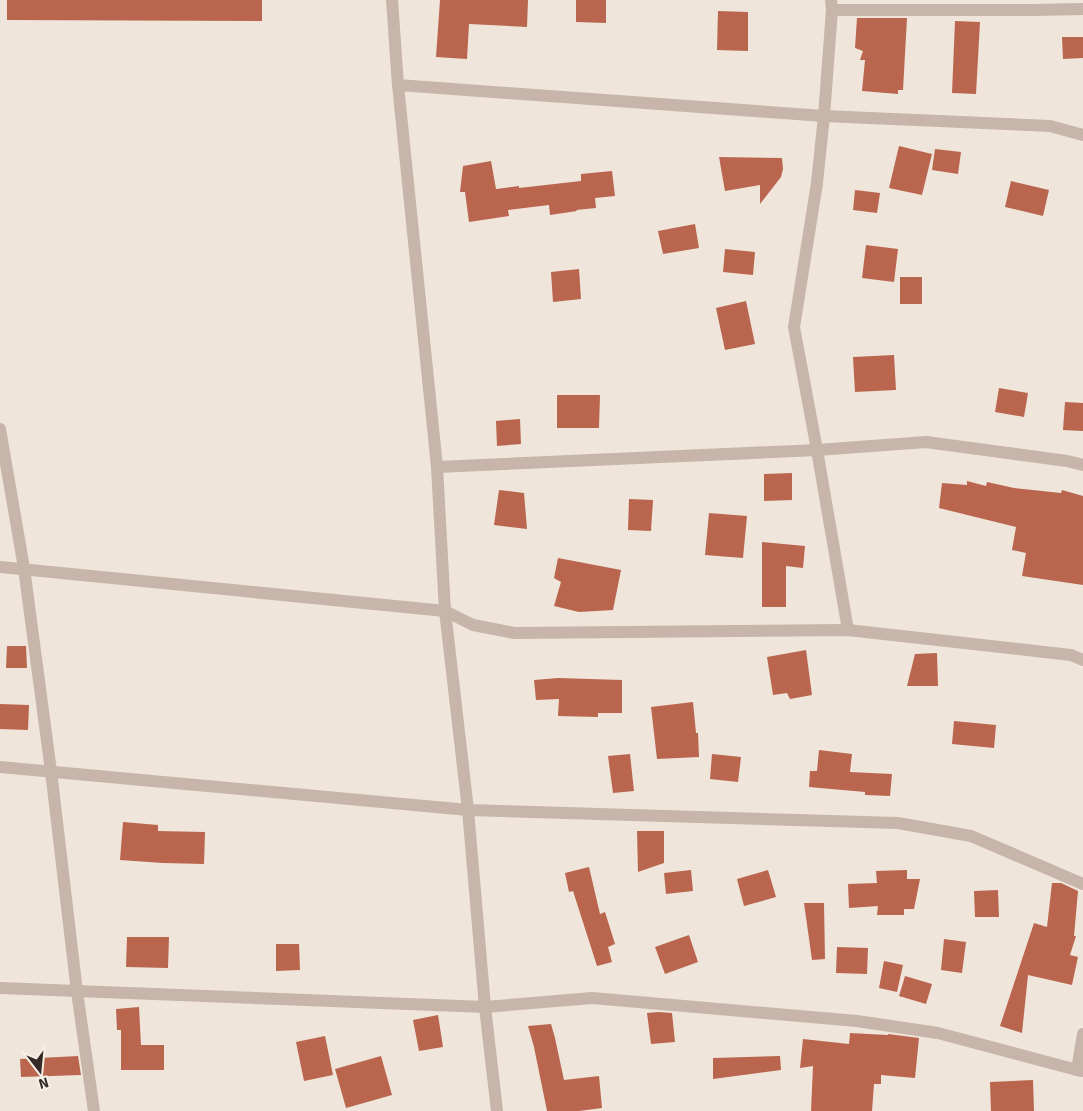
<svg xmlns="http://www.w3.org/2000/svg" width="1083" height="1111" font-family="Signika,sans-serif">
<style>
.building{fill:#ba664e}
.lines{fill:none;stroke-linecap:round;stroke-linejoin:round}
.minor{stroke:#c6b5a8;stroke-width:12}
</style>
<rect width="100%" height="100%" fill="#efe5db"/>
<g class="building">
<polygon points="7,0 262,0 262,21 7,20"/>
<polygon points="440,0 528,0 527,27 469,24 467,59 436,57"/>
<polygon points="576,0 606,0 606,23 576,22"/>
<polygon points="718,11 748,12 748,51 717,50"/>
<polygon points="857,18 907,18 903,90 898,90 898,94 862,91 865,60 860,60 863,51 855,48"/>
<polygon points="955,21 980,22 976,94 952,93"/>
<polygon points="1062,37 1083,37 1083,58 1063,59"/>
<polygon points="899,146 932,154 922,195 889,188"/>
<polygon points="935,149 961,152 958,174 932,170"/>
<polygon points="719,157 782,158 783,169 781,177 760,204 760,185 725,191"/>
<polygon points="491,161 496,189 519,186 519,188 581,181 581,174 612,171 615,196 595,198 596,208 576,210 577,211 550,215 549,205 508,210 509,216 469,222 465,192 460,192 463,166"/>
<polygon points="1011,181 1049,190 1043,216 1005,207"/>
<polygon points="855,190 880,193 877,213 853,210"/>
<polygon points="695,224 699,248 663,254 658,231"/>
<polygon points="866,245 898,249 894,282 862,278"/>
<polygon points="725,249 755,252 753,275 723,272"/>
<polygon points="579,269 581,299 553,302 551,272"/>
<rect x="900" y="277" width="22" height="27"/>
<polygon points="746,301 755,344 725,350 716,308"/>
<polygon points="894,355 896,390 855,392 853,357"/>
<polygon points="999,388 1028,393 1024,417 995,412"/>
<polygon points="557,395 600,395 599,428 557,428"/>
<polygon points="1065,402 1083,403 1083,431 1063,430"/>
<polygon points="520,419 521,444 497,446 496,421"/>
<polygon points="792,473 792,500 764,501 764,474"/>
<polygon points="967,481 986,486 987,482 1014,488 1061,493 1062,490 1083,496 1083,585 1022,576 1026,553 1012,550 1016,527 939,508 942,483 967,485"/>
<polygon points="499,490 524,493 527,529 494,525"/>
<polygon points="629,499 653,500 651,531 628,530"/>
<polygon points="709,513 747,516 743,558 705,555"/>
<polygon points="762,542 805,546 803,568 786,566 786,607 762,607"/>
<polygon points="558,558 621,570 613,610 579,612 554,606 561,582 554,578"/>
<polygon points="7,646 26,646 27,668 6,668"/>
<polygon points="806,650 812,695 790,699 787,693 773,695 767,657"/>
<polygon points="937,653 938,686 907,686 915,654"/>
<polygon points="558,678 622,680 622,713 598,713 598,717 558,716 559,699 536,700 534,680"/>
<polygon points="693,702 696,733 698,733 699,757 657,759 651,707"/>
<polygon points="0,704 29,705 28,730 0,729"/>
<polygon points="954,721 996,725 994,748 952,744"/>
<polygon points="819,750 852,754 850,772 892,774 890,796 865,795 865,792 809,787 810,771 817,771"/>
<polygon points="630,754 634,791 613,793 608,756"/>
<polygon points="712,754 741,757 738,782 710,779"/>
<polygon points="123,822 158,825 158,831 205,832 204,864 163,863 120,860"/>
<polygon points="637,831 664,831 664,863 638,872"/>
<polygon points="589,867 600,914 605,912 615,944 608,947 612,962 597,966 573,891 569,892 565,873"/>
<polygon points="691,870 693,891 666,894 664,873"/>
<polygon points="768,870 776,897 744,906 737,879"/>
<polygon points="907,870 907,879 920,879 914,909 904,909 904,915 877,915 878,906 849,908 848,884 877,883 876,871"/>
<polygon points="1052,883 1061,883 1078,891 1074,936 1076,936 1070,955 1078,957 1072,985 1028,975 1022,1033 1000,1026 1034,923 1047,927"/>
<polygon points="998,890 999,917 975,917 974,891"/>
<polygon points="804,903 824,903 825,959 812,960"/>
<polygon points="689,935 698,962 665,974 655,947"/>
<polygon points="127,937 169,937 168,968 126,967"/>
<polygon points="944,939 966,942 962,973 941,970"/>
<polygon points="276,944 299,944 300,970 276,971"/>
<polygon points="837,947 868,948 867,974 836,973"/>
<polygon points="884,961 903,965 897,992 879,988"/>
<polygon points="905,976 932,984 926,1004 899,996"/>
<polygon points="139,1007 141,1045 164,1045 164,1070 121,1070 121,1030 117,1030 116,1009"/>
<polygon points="658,1012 672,1013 675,1042 651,1044 647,1013"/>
<polygon points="438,1015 443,1047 419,1051 413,1020"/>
<polygon points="551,1024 555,1038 564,1080 599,1076 602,1108 579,1111 547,1111 534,1047 528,1026"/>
<polygon points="850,1033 888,1035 888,1034 919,1038 915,1078 881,1075 881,1084 874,1084 872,1111 811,1111 813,1066 800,1068 803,1039 849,1044"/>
<polygon points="325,1036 333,1075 304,1081 296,1042"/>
<polygon points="78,1056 81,1075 21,1077 20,1059"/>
<polygon points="381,1056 392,1095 346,1108 335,1069"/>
<polygon points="780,1056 781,1070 713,1079 713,1058"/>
<polygon points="1033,1080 1034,1111 991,1111 990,1082"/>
</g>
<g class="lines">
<g class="minor">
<polyline points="392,0 398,85 437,467 445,611 468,810 485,1007 497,1111"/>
<polyline points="831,0 832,10 824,116 817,183 794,327 817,450 848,630"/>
<polyline points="832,10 1034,10 1083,9"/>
<polyline points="398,85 824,116 1050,126 1083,135"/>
<polyline points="0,429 24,568 51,771 77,992 94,1111"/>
<polyline points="437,467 817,450 926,442 1067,461 1083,465"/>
<polyline points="0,567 445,611 473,625 514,633 848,630 1071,655 1083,660"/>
<polyline points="0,767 468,810 898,823 971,836 1083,884"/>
<polyline points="0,988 485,1007 592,998 857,1021 938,1033 1077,1070 1083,1071"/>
<polyline points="1077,1070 1083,1034"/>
</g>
</g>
<g transform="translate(40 1071) rotate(164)" stroke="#f7f0e7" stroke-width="4" paint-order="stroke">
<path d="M0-4L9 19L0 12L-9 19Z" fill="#342b28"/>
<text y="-8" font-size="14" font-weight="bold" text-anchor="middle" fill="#342b28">N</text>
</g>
</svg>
